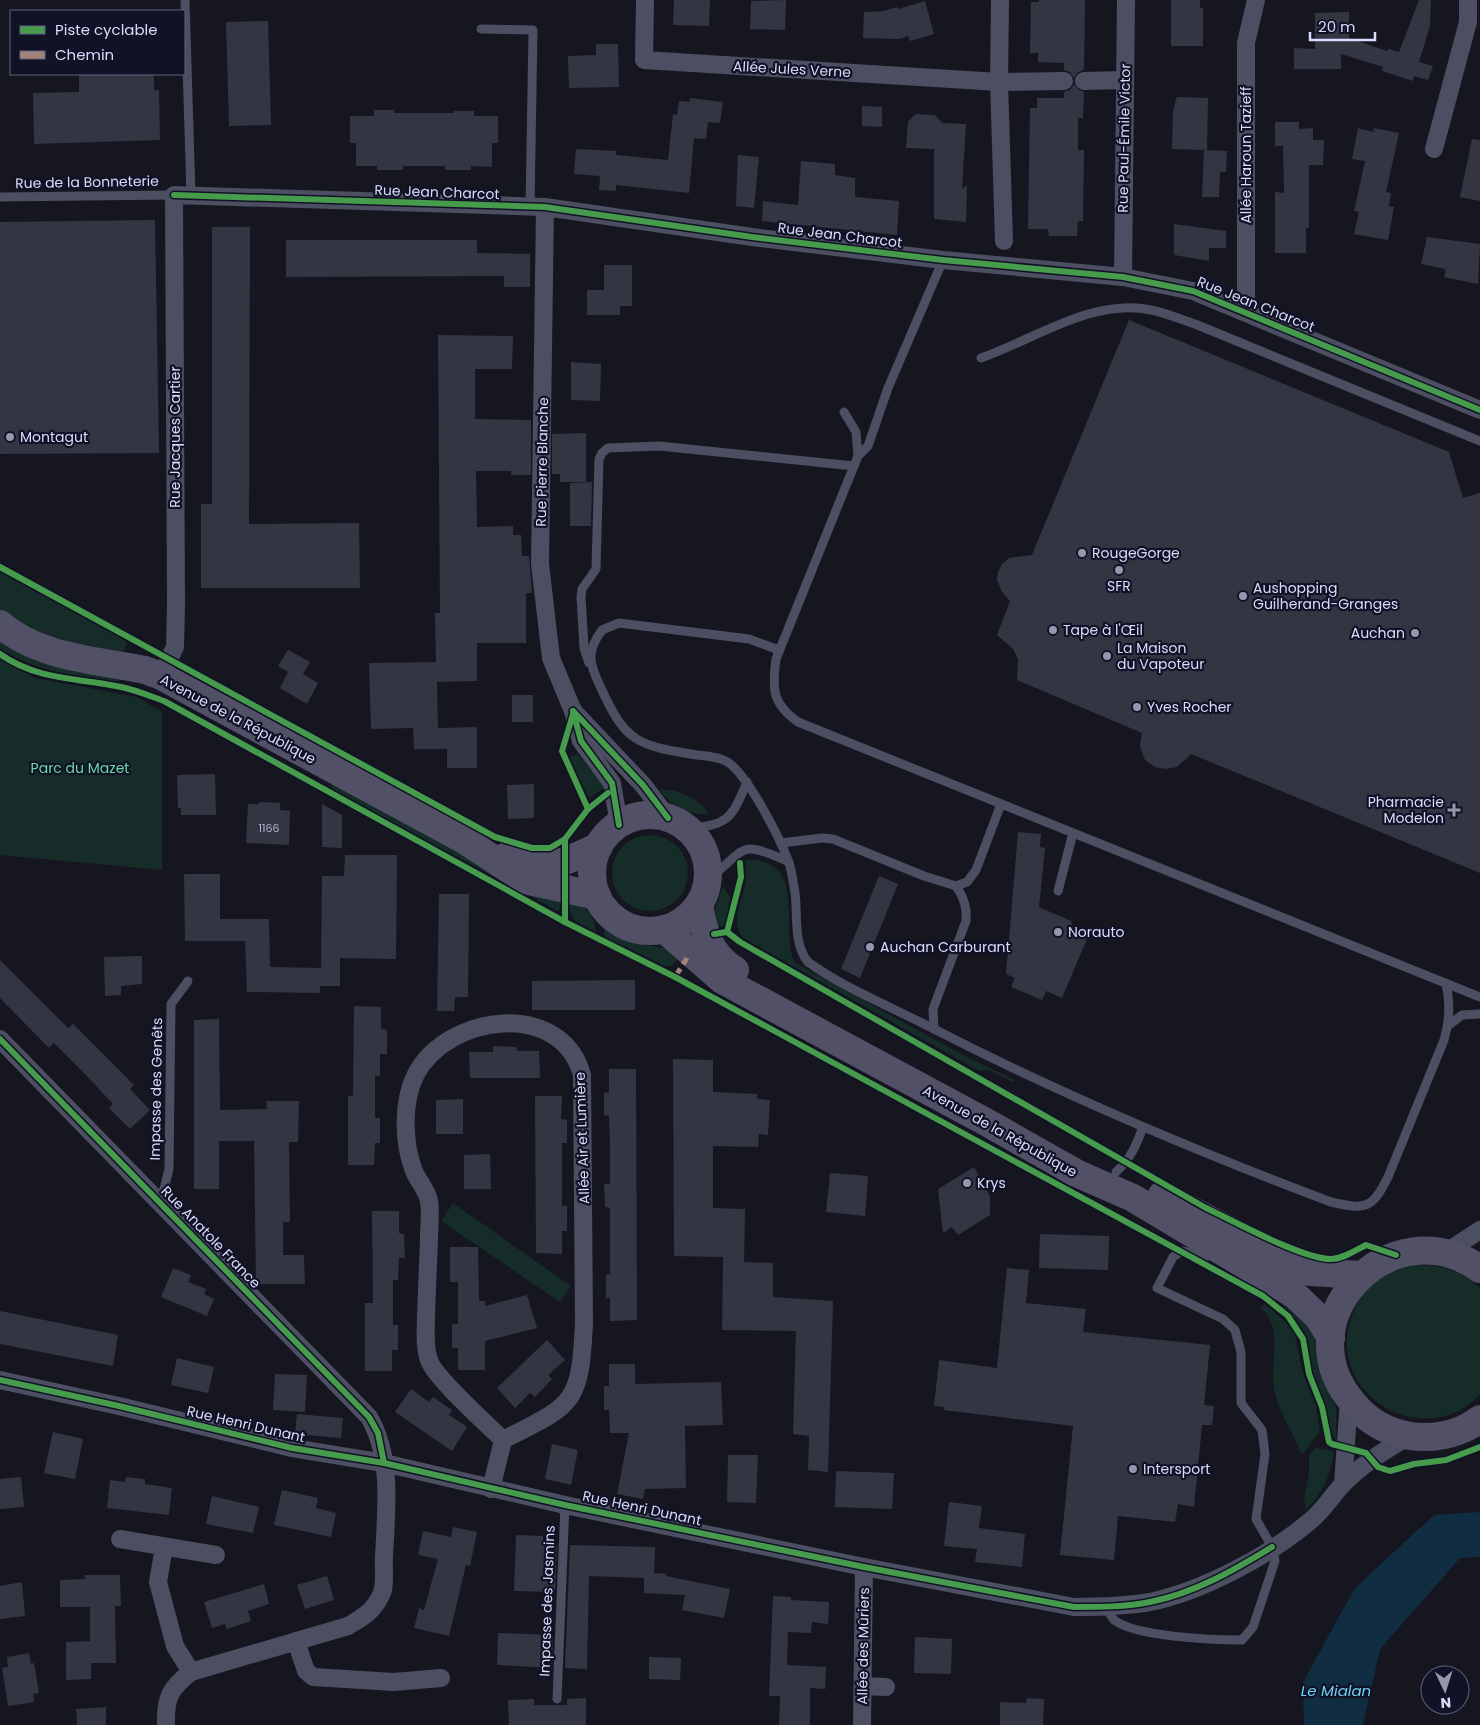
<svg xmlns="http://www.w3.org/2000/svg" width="1480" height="1725" font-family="Poppins,sans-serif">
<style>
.green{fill:#152c28}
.water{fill:#112d42}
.building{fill:#343543}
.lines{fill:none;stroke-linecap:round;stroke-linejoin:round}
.lane{stroke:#4c4f61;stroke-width:9}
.street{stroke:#4c4f61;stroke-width:18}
.primary{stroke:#525067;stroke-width:28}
.quiet{stroke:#a18479;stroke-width:5;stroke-dasharray:10 5;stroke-linecap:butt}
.cycleway-casing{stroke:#111226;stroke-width:9}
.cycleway{stroke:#469c4c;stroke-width:6}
.poi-dot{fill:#9597af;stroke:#111226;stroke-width:2}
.labels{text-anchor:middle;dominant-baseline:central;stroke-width:4.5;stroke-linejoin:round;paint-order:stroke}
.number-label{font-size:11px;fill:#b0b2ce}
.street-label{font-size:14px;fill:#d9dcfc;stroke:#111226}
.poi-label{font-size:14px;fill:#d9dcfc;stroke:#111226;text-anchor:start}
.park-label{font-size:14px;fill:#6ad7a5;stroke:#111226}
.water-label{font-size:15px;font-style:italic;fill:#6fd2f4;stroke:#111226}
</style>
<rect width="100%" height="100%" fill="#161621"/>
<g class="green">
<path d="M0,572l128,69 -5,11c-47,-10 -84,-12 -123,-43z"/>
<path d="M0,641l28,16 20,7 72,12 -1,6c-44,-7 -80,-8 -119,-34z"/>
<polygon points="0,659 35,678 137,697 162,712 162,870 0,855"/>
<polygon points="578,755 605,787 589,798 567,757"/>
<polygon points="332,784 559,895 560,909 558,911 329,788"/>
<path d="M660,790c17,-2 40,9 49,24 -17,2 -40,-9 -49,-24z"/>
<circle cx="650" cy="873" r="38"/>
<path d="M745,860c69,-4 30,82 52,104l168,92 50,24 -2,2 -24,-12 -10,1 -236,-133c-15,-20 2,-39 3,-61 1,-6 -1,-11 -1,-17z"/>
<polygon points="723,886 730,897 726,923 723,926 713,927 715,910"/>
<path d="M570,897c17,11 22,15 26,35 -20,-10 -28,-10 -26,-35z"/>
<path d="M604,927c22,22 52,15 78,27l-11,12h-7l-59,-29z"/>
<polygon points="453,1203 571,1286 560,1302 441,1221"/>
<path d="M1416,1265c25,0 46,5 64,23v107c-59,60 -159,-4 -127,-82 6,-16 18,-32 34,-39 9,-5 20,-6 29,-9z"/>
<polygon points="1276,1299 1306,1321 1315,1338 1323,1377 1336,1408 1336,1441 1331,1433 1326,1406 1313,1373 1305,1333 1292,1314"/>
<path d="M1264,1304l21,17 10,14 7,35 14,36 4,25 -16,22h-3c-8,-22 -23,-41 -27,-64 -5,-27 11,-59 -13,-81z"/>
<path d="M1315,1448l19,3c-3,24 -11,42 -28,59l-2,-12 5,-25v-17z"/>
</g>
<polygon class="water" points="1480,1512 1480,1557 1460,1558 1380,1649 1363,1725 1304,1725 1303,1682 1355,1588 1434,1515"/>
<g class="building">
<polygon points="674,0 710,0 709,26 673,25"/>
<polygon points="786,0 785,30 750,29 751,1"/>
<polygon points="1039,0 1085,0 1084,70 1078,72 1074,78 1070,72 1064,70 1064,63 1038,62 1038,53 1030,53 1031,2 1039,2"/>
<polygon points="1171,0 1200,0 1200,8 1203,8 1203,46 1171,46"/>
<polygon points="1419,0 1431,0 1430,26 1419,62 1433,66 1428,80 1414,76 1413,81 1382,71 1383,67 1341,54 1341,69 1294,69 1294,48 1315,49 1315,13 1349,12 1349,38 1387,51 1389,49 1399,52"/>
<polygon points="925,1 934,34 910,41 908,36 899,39 863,38 864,12 884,11 897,7 899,9"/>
<polygon points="268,21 271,125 229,126 226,22"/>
<polygon points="596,44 618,44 619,87 569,88 568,56 596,55"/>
<polygon points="79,74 154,74 154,90 159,90 160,140 34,144 33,93 79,92"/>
<polygon points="1074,84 1079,90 1084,92 1083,118 1078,118 1078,150 1084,150 1083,221 1078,221 1077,236 1049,236 1048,229 1028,229 1030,108 1037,108 1037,98 1064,98 1064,92 1070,90"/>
<polygon points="1177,97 1208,98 1207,150 1172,149 1173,110"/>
<polygon points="690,98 723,102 720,123 708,122 706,139 694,138 689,193 616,185 616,191 599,190 600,176 574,174 576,149 616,151 616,155 668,160 673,114 677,115 679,101 690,102"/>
<polygon points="862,106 882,107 882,127 862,126"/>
<polygon points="374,110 394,110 394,113 454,113 454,111 474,111 474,116 498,116 498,143 492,143 492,167 471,166 471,170 445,170 445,166 403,166 403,170 377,170 377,166 356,166 356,143 350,143 350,116 374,116"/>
<polygon points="915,114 935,115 942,123 966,124 962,189 967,185 966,222 934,219 934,149 906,148 908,122"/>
<polygon points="1275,122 1299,122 1299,129 1313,128 1313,140 1324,140 1323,165 1309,165 1309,228 1306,228 1306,253 1275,253 1275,192 1284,193 1283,146 1275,146"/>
<polygon points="1358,128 1373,132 1374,128 1399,133 1386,192 1391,193 1389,206 1394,207 1388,240 1354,234 1359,212 1354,211 1365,161 1352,159"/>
<polygon points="1472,139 1480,140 1480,201 1460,197"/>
<polygon points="1204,150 1227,151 1226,172 1220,172 1219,197 1202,197"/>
<polygon points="738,155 759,157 754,208 736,206"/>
<polygon points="801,161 835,164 835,175 855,178 855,197 899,201 897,235 762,221 763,201 798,205"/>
<polygon points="155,220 159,453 0,454 0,222"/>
<polygon points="1174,224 1226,231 1226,248 1209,248 1209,261 1174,255"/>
<polygon points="212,227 250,227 249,524 359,523 360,588 201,588 201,504 212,504"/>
<polygon points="1427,237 1480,244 1478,284 1444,277 1446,269 1421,264"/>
<polygon points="286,240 477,240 477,253 530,254 530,287 504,287 504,276 286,277"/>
<polygon points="604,265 632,265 632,306 620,306 620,315 587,315 587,290 604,290"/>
<polygon points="1129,320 1449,452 1463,498 1480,493 1480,873 1191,754 1177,767 1165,769 1155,767 1145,760 1140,747 1142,733 1017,680 1018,659 1013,649 997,635 1010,601 1002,592 997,580 998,572 1002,564 1009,558 1032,555"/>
<polygon points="438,335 513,336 512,369 475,369 475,419 531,420 531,475 511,475 511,471 476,471 477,527 513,526 513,535 521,535 522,556 529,556 532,593 526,593 526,643 477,643 477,681 437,682 438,728 477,727 477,768 447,768 447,749 414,749 413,728 371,729 369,663 436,662 435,613 440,613"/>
<polygon points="571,362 601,364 600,401 571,400"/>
<polygon points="586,433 586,482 560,482 560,474 552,474 552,434"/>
<polygon points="592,482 591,526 570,526 570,483"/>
<polygon points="288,650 310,662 303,674 318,683 307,704 280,688 288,672 278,666"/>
<rect x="512" y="695" width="21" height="27"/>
<polygon points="215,774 216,815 181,815 181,808 178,808 177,775"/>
<polygon points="534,784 534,818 508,819 507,785"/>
<polygon points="259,802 280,803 280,810 290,811 289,845 246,843 248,804 259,804"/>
<polygon points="322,804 342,815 342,848 322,847"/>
<polygon points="1018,832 1041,834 1040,847 1045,848 1039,907 1071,921 1073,927 1089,934 1062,998 1046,991 1042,1000 1011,987 1015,978 1006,974"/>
<polygon points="345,855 397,855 396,959 340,958 340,986 320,986 320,993 247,992 245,941 185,941 184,874 220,874 220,919 269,919 270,967 321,968 322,876 344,876"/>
<polygon points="879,876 898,884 860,978 841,969"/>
<polygon points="439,894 469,894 468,997 455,997 454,1011 437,1011"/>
<polygon points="142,956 142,984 121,986 121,995 105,996 104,957"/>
<polygon points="0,960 68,1028 73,1024 134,1085 130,1089 150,1110 130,1129 109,1108 113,1104 83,1072 54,1043 49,1048 0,998"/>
<polygon points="635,980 635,1010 532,1010 532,981"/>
<polygon points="354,1006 381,1007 381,1029 387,1030 387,1054 380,1054 380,1076 375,1076 375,1118 380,1118 380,1143 375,1143 374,1165 348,1165 348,1096 353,1096"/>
<polygon points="219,1019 220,1110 267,1109 266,1101 299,1101 298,1142 289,1142 290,1222 283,1222 283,1255 304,1255 305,1284 256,1284 254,1141 219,1141 219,1189 194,1189 194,1020"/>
<polygon points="493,1046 516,1047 517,1051 539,1051 540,1078 470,1078 469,1052 493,1052"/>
<polygon points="673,1059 713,1060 713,1092 757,1094 757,1099 770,1100 768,1135 759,1134 758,1147 713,1146 713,1208 745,1209 744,1262 773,1263 773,1297 833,1301 828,1472 808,1470 809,1436 793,1434 796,1331 722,1330 723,1257 674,1256"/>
<polygon points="609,1069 636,1069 637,1320 610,1321 610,1298 606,1298 606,1275 610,1274 610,1208 605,1207 604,1184 610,1184 610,1144 609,1116 604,1115 604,1093 609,1092"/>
<polygon points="535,1096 562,1096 561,1119 567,1120 567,1143 562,1143 562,1206 567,1206 567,1231 562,1231 562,1254 536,1253"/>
<polygon points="463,1099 463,1134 436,1134 436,1100"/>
<polygon points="490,1154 491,1189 464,1189 464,1155"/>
<polygon points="974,1167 990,1196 990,1215 958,1235 952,1227 943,1233 938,1189"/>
<polygon points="830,1173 868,1176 865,1216 826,1212"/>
<polygon points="372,1211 399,1211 399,1233 404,1234 405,1258 399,1258 398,1280 393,1280 393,1325 398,1325 398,1350 392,1350 392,1371 365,1371 365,1303 373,1303"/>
<polygon points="1040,1234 1109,1236 1108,1270 1039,1268"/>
<polygon points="450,1247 478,1247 479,1301 485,1301 485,1306 527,1295 537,1328 485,1341 485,1370 458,1370 458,1348 452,1348 452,1324 458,1324 458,1282 450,1282"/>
<polygon points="173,1268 191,1275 188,1282 206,1289 204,1294 214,1299 207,1316 161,1297"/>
<polygon points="1007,1268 1029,1270 1026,1303 1086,1309 1083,1332 1210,1345 1204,1405 1214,1406 1212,1425 1202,1425 1194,1507 1178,1504 1175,1522 1118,1516 1114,1560 1060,1555 1073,1426 944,1410 944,1407 934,1406 939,1360 997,1368"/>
<polygon points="0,1311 118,1335 113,1366 0,1344"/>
<polygon points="547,1340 565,1360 548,1375 552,1379 535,1397 530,1393 515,1408 497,1388"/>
<polygon points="177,1358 214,1367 208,1393 171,1385"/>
<polygon points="609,1364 635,1364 635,1384 721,1382 723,1425 685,1426 686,1488 645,1489 643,1499 617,1494 629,1433 610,1433 609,1410 604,1410 604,1386 609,1386"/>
<polygon points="275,1374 307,1375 305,1412 273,1410"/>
<polygon points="411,1389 429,1402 433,1397 452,1410 449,1415 467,1427 452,1451 395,1412"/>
<polygon points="297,1414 343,1418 341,1438 295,1434"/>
<polygon points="53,1432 83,1439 75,1479 44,1473"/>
<polygon points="552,1444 578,1450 571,1485 545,1479"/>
<polygon points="728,1455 758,1455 756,1503 727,1502"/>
<polygon points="836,1471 894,1473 892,1509 835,1507"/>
<polygon points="21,1477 24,1507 0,1509 0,1479"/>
<polygon points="126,1477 145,1479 145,1484 172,1488 169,1515 107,1508 110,1480 125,1482"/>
<polygon points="282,1490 318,1498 316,1508 336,1513 331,1537 274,1525"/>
<polygon points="212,1496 259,1507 253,1533 206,1524"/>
<polygon points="949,1502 982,1506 979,1528 1025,1534 1022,1567 975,1562 977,1549 944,1546"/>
<polygon points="453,1527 477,1532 470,1566 466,1565 449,1636 414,1628 419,1608 424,1610 438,1559 418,1555 423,1531 451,1537"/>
<polygon points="516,1535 543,1536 543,1544 557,1545 555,1592 514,1591"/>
<polygon points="570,1545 655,1547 654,1573 666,1574 666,1576 730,1589 724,1618 682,1610 685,1595 644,1593 644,1578 589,1576 587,1669 565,1668"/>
<polygon points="85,1575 120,1575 121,1606 115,1606 116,1663 91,1663 91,1679 66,1680 66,1642 90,1641 90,1607 60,1607 60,1580 85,1579"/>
<polygon points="327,1576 334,1600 305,1609 297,1585"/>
<polygon points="22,1582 25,1616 0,1619 0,1586"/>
<polygon points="264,1584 269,1604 248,1611 251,1621 227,1629 225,1624 212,1628 204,1602"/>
<polygon points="773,1596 791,1597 791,1600 829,1602 828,1624 812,1622 811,1633 788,1632 787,1665 826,1667 825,1689 810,1688 810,1725 779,1725 780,1696 769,1696"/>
<polygon points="498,1633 553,1635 552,1668 497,1665"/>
<polygon points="915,1637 952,1639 951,1674 914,1673"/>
<polygon points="29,1653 31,1664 34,1663 39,1693 33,1694 34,1702 8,1706 2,1668 8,1667 7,1657"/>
<polygon points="649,1657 681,1658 680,1680 649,1679"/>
<polygon points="586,1698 586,1725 509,1725 508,1700 534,1699 534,1705 567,1705 567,1699"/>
<polygon points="1027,1698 1044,1699 1043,1725 1000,1725 1000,1702 1026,1703"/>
<polygon points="106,1707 106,1725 77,1725 76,1709"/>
</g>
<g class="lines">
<g class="lane">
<polyline points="185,0 191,195"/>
<polyline points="481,29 533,30 530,207"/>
<polyline points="0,197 174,195"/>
<path d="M981,358c52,-18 113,-61 170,-48 15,3 29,9 44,14l285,117"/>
<path d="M844,412l12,20 2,24 -82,203c-4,29 -4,45 22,63l682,275"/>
<polyline points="858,456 868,446 888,388 943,260"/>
<path d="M779,650l-30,-11 -130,-16 -17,7c-16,22 -13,33 -2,56 26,57 36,59 97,69 10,1 24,2 32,8 20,15 50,73 59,97 4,10 5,22 7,33 3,22 -2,51 13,69 36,26 81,44 120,64 132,68 265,124 403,176 35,8 41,7 57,-25l56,-137c6,-20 6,-36 2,-57"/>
<polyline points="589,663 584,648 581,597 582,589 596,569 599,459 602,453 608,448 659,446 854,466"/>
<path d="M687,829c42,-5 44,-9 60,-47"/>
<polyline points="781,843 822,838 833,839 924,876 956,886 967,882 976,870 1001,804"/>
<path d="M708,879c39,-28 28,-42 81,-17"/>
<polyline points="1058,891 1073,833"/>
<polyline points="1449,1025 1462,1015 1480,1014"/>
<path d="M934,1029l-1,-20 33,-88c1,-14 -2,-23 -10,-35"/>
<path d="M1116,1172c15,-14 20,-26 27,-45"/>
<polyline points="156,1199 164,1189 169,1169 171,1004 188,981"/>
<path d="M1106,1607c2,3 5,10 8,13 22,17 100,20 128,20l11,-13 22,-66 -3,-14 -16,-28 9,-65 -3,-24 -21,-27v-51l-6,-22 -12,-11 -66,-31 16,-31 9,-6 26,5"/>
<polyline points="557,1699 565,1505"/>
</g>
<g class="street">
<polyline points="645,0 644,60 999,82 1064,81"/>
<polyline points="1000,0 999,82 1004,241"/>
<polyline points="1084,81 1124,80"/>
<polyline points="1434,149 1468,22 1468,0"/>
<polyline points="545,207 540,564 551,658 573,711 581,741 612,783 619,825"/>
<polyline points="1123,277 1126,0"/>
<polyline points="1246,312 1246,43 1256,0"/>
<polyline points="161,676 175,647 176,604 174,195 545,207 752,237 943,260 1123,277 1193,291 1480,410"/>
<polyline points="573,711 643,785 668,818"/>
<path d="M0,1039l369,378c24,41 17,94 15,140 -1,11 2,29 -3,38 -8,17 -18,22 -33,31l-157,46 -16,-26 -17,-64 6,-35"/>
<polyline points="1445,1253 1480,1230"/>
<path d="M0,1380l119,26 173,42 92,15 181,42 299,62 210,40c25,0 51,-1 76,-5 53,-11 118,-46 159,-80 14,-11 22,-25 33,-37 19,-20 44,-36 68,-49"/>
<polyline points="1343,1484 1349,1400"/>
<path d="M491,1489l12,-49c71,-36 77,-35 81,-117l-2,-248c-21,-76 -134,-61 -166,-1 -14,27 -13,69 -2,97 4,10 13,19 15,30 2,12 0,26 0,38 -1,25 -2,51 -3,76 0,14 -2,31 3,45 5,17 59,65 74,80"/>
<polyline points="120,1539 216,1555"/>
<polyline points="296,1641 306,1671 313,1677 394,1682 441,1678"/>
<polyline points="863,1686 886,1687"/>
<path d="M166,1725c-1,-27 4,-37 25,-53"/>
<polyline points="862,1725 864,1567"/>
</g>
<g class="primary">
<path d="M0,624c39,34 97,36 145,46l16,6 305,165 59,39 72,16"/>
<circle cx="650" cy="873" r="58"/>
<path d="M507,856c42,15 54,8 92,-10"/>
<path d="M699,904c4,27 11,51 36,66"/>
<polyline points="664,929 722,980 986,1122 1076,1173 1133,1198 1295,1295 1318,1317 1331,1338"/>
<polyline points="1162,1195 1310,1272 1361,1275"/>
<path d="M1480,1269c-90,-64 -199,53 -126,135 12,15 28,25 47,30 26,7 57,2 79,-15"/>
</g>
<polyline class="quiet" points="675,977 687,958"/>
<defs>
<g id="cycleway">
<polyline points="174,195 545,207 752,237 943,260 1123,277 1193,291 1480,410"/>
<polyline points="0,567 495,837 532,848 550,848 565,839 588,809 608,793"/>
<path d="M0,654c36,26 79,24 121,33 15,3 29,9 43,14l401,221 110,55 588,319 25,20 15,23 6,35 13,33 7,35 3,2 34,9 12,14 12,4 24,-7 32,-4 34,-13"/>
<polyline points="573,711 643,785 668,818"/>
<polyline points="573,711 581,741 612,783 619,825"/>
<polyline points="573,714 562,751 588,809"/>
<polyline points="565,839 565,922"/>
<polyline points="727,932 741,877 740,863"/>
<path d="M714,934l13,-2 13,10 466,266c28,13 96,51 125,51 12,0 25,-9 35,-14l30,10"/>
<polyline points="0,1039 369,1417 378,1433 384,1463"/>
<path d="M0,1380l119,26 173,42 92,15 181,42 299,62 210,40c25,0 52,0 76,-5 45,-9 84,-32 122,-55"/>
</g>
</defs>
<use href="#cycleway" class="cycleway-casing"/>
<use href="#cycleway" class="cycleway"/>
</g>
<g class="poi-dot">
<circle cx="10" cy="437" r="5"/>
<circle cx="1082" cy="553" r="5"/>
<circle cx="1119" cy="570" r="5"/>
<circle cx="1243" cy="596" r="5"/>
<circle cx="1053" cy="630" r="5"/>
<circle cx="1415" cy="633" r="5"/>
<circle cx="1107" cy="656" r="5"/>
<circle cx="1137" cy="707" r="5"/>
<path d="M1451.5 802.5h5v5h5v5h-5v5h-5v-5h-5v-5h5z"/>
<circle cx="1058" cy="932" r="5"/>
<circle cx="870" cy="947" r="5"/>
<circle cx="967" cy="1183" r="5"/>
<circle cx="1133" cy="1469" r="5"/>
</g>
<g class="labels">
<g class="number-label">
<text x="269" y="828">1166</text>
</g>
<g class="street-label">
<text transform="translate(792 69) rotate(3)">Allée Jules Verne</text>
<text transform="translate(1124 138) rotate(-89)">Rue Paul-Émile Victor</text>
<text transform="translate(1246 155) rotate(-90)">Allée Haroun Tazieff</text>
<text transform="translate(87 182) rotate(-1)">Rue de la Bonneterie</text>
<text transform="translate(437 192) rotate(2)">Rue Jean Charcot</text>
<text transform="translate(840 235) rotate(7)">Rue Jean Charcot</text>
<text transform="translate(1256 304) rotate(22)">Rue Jean Charcot</text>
<text transform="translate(175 437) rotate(-90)">Rue Jacques Cartier</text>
<text transform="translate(542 462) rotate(-89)">Rue Pierre Blanche</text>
<text transform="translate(238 719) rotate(28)">Avenue de la République</text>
<text transform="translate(156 1089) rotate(-89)">Impasse des Genêts</text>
<text transform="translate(1000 1131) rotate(29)">Avenue de la République</text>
<text transform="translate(582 1138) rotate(-92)">Allée Air et Lumière</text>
<text transform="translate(211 1237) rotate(46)">Rue Anatole France</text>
<text transform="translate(246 1424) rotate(13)">Rue Henri Dunant</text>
<text transform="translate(642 1508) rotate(12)">Rue Henri Dunant</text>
<text transform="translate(547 1601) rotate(-88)">Impasse des Jasmins</text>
<text transform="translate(863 1646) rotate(-89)">Allée des Mûriers</text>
</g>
<g class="poi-label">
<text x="20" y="437">Montagut</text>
<text x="1092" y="553">RougeGorge</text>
<text x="1119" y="586" text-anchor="middle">SFR</text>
<text x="1253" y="588">Aushopping<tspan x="1253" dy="16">Guilherand-Granges</tspan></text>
<text x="1063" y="630">Tape à l'Œil</text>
<text x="1405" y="633" text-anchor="end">Auchan</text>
<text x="1117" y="648">La Maison<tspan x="1117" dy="16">du Vapoteur</tspan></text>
<text x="1147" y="707">Yves Rocher</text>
<text x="1444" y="802" text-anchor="end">Pharmacie<tspan x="1444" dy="16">Modelon</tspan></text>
<text x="1068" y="932">Norauto</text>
<text x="880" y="947">Auchan Carburant</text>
<text x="977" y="1183">Krys</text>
<text x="1143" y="1469">Intersport</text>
</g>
<g class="park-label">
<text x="80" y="768">Parc du Mazet</text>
</g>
<g class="water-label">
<text x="1336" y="1690">Le Mialan</text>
</g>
</g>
<rect x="10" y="10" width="175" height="65" fill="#111226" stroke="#61637c"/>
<rect x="20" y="26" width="25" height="8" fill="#469c4c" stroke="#61637c"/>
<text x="55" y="35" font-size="15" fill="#d9dcfc">Piste cyclable</text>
<rect x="20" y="51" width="25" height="8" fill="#a18479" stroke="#61637c"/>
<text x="55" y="60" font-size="15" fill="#d9dcfc">Chemin</text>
<g transform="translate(1445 1690) rotate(176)"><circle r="24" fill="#111226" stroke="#61637c"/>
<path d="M0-4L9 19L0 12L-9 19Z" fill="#9597af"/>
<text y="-8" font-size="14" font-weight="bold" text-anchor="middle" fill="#d9dcfc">N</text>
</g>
<path d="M1310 32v8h65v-8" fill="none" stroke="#d9dcfc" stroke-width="2.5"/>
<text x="1318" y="32" font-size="15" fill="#d9dcfc" stroke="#111226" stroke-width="4" paint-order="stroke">20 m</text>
</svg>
